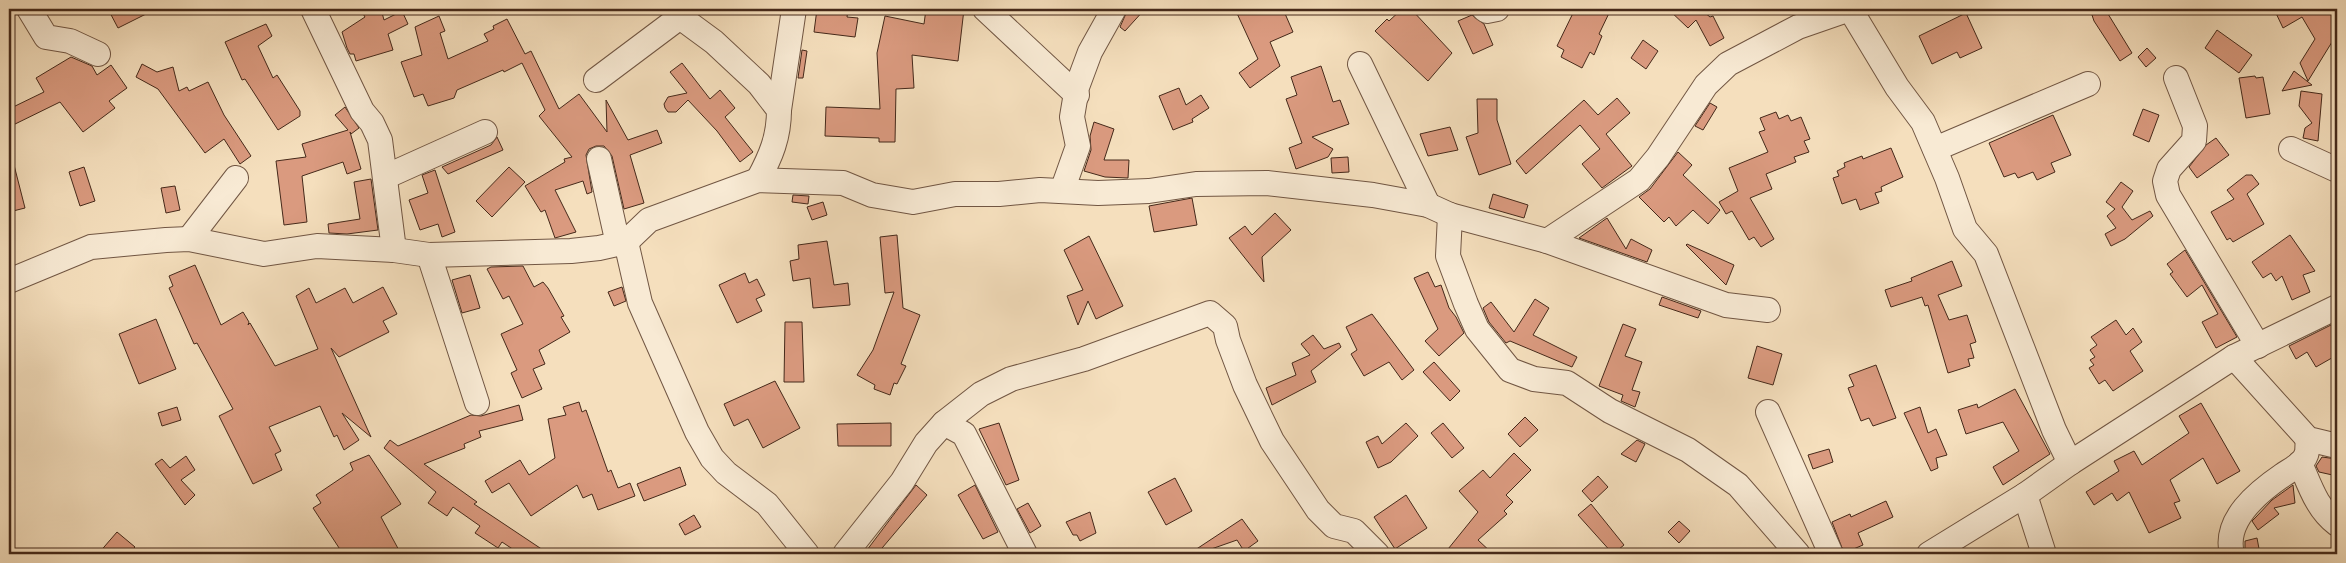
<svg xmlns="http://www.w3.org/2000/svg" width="2346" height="563" font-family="'IM FELL Double Pica',serif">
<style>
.building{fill:#da9a7f;stroke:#45291a}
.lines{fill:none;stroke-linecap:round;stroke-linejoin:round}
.minor-casing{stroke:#715643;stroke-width:26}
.minor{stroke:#f8ead4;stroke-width:24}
</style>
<rect width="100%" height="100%" fill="#f5dfbd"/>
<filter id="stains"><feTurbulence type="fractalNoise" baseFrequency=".004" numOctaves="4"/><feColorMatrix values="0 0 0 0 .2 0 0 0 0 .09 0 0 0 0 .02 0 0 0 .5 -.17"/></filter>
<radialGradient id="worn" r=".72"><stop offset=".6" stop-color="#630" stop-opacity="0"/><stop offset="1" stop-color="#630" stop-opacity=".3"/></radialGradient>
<g class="building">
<polygon points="108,9 156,9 118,28"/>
<polygon points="374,9 381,9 384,20 402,11 408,24 388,34 393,50 356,61 354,54 350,54 347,48 342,32 365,17 362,12"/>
<polygon points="817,9 848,9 847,17 858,18 855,37 814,32"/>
<polygon points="926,9 964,9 958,61 912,55 914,88 896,89 895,142 879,142 879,138 825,136 826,107 880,109 877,53 885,16 924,24"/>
<polygon points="1128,9 1145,9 1125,31 1120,27"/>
<polygon points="1235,9 1283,9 1293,32 1270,42 1280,66 1250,88 1239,73 1258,59"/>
<polygon points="1402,9 1411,9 1452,53 1428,81 1375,31 1387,19 1389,21"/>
<polygon points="1575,9 1611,9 1599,34 1602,36 1594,55 1590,52 1582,68 1561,57 1564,50 1557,46"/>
<polygon points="1668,9 1707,9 1704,12 1710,17 1713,16 1724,38 1710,46 1696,20 1688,28"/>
<polygon points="2090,9 2105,9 2132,53 2120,61 2094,21"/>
<polygon points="2274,9 2337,9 2337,46 2332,42 2308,81 2300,63 2315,39 2302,17 2283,28"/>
<polygon points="1966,13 1982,48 1960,58 1957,52 1932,64 1919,36"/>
<polygon points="1472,15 1484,24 1493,45 1473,54 1458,21"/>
<polygon points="439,16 445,31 440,33 448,59 488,41 484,34 494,29 493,26 507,19 525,54 531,51 559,109 579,94 607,132 606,100 628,140 657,130 662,143 630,155 644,203 624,209 612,156 604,146 596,146 589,149 586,155 592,192 587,194 583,181 555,190 576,232 555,238 545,210 541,212 525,186 565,162 564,159 572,157 539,116 545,110 522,63 504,72 503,70 457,90 454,98 428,106 423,94 414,97 401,62 422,55 415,27"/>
<polygon points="266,24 272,36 258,46 273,78 277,75 300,111 300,116 278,130 245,79 242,80 225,42"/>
<polygon points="2217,30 2252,55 2239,73 2205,48"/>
<polygon points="1643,40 1658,51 1646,69 1631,58"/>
<polygon points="2147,48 2156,58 2146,67 2138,57"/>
<polygon points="802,50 807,51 803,78 798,78"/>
<polygon points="71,57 92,66 97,75 111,65 127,88 109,101 115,108 83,132 60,102 9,127 9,109 44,92 36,78"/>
<polygon points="682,63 710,99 720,90 735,108 725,117 753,152 740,162 717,131 688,100 676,112 668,112 665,108 664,104 668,97 687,93 670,72"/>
<polygon points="142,64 157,72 173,67 179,91 187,87 189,91 208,82 224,115 251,156 240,164 224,139 205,153 158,89 136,77"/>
<polygon points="1321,66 1333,102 1340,100 1349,124 1312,137 1333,149 1328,157 1296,169 1289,148 1302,143 1286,99 1297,95 1291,77"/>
<polygon points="2294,71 2312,85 2282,91"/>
<polygon points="2255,76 2256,78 2263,77 2270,114 2246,118 2239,78"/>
<polygon points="1179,88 1186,105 1201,95 1209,108 1192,119 1193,122 1173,130 1159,96"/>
<polygon points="2301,91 2322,94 2318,141 2303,138 2305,128 2312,123 2299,106"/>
<polygon points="1617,98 1630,113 1606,134 1632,166 1602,188 1582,164 1600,149 1580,125 1526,174 1516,161 1584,100 1598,115"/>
<polygon points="1477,99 1497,99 1497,120 1511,164 1479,175 1466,137 1478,133"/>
<polygon points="1710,103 1717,107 1703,130 1695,126"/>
<polygon points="345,107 359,128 351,134 350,132 361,169 347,174 343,162 302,176 307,222 284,225 276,161 306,157 302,144 348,130 335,115"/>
<polygon points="2143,109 2159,115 2149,142 2133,135"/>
<polygon points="1776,112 1779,119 1788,115 1791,121 1801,117 1810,139 1804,141 1809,152 1794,157 1796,162 1766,174 1772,189 1750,198 1774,239 1761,247 1754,237 1749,240 1732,211 1726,214 1719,202 1738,191 1729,168 1768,152 1759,132 1765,130 1760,118"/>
<polygon points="2053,115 2071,155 2051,163 2055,172 2037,180 2033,172 2018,178 2015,173 2004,177 1989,143"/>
<polygon points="1094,122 1114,129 1104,160 1129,160 1128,178 1105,177 1084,171 1091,150 1090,136"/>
<polygon points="1450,127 1458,150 1428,156 1420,134"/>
<polygon points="497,137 503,150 448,174 442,167 491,145"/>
<polygon points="2216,138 2229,155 2197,178 2189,167 2206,145"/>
<polygon points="1891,148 1903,177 1881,187 1882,191 1875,193 1879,203 1860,210 1856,199 1842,204 1833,178 1839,176 1837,171 1845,167 1844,163 1862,156 1863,159"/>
<polygon points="1678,152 1692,165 1683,175 1720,210 1708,224 1693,210 1676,226 1669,217 1664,222 1639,197 1650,189"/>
<polygon points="1348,157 1349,172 1332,173 1331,158"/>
<polygon points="14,165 25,208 9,212 9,166"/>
<polygon points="84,167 95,201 80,206 69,172"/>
<polygon points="509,167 525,182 492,217 476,201"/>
<polygon points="435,170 455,232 442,237 438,224 420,230 409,200 428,193 422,175"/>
<polygon points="2246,175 2252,175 2259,184 2247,194 2264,224 2233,242 2230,238 2227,240 2211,212 2234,199 2227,190"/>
<polygon points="371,179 378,230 347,234 329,233 328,224 360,219 354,182"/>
<polygon points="2121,182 2133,191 2122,207 2132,220 2150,211 2153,216 2125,239 2111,246 2105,234 2116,228 2107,216 2115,209 2106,202"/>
<polygon points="175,186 180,210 166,213 161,188"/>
<polygon points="1493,194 1528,205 1524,218 1489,208"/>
<polygon points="793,195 809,196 808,204 792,202"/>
<polygon points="1192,198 1197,225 1154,232 1149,206"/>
<polygon points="823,202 827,215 812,220 807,207"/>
<polygon points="1275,213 1291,230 1262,257 1264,282 1229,238 1245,226 1252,235"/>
<polygon points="1607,218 1626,249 1631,239 1652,250 1647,262 1579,238"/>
<polygon points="897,235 903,308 920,315 901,364 906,366 897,384 894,383 890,395 874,389 875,385 857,375 873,350 894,292 885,293 880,237"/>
<polygon points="2290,235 2315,271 2303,275 2310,292 2292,300 2282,276 2276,281 2271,273 2263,278 2252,262"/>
<polygon points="1089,236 1123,306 1096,319 1088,301 1078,325 1067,296 1083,290 1064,250"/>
<polygon points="827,241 834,285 848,283 850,305 813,308 810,278 793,281 790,261 799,259 798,245"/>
<polygon points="1687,244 1734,265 1726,285 1686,245"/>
<polygon points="2185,250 2237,337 2216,348 2202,322 2218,314 2202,285 2187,297 2170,274 2173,272 2167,264"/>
<polygon points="1952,261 1962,286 1938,295 1949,320 1967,315 1976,342 1970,344 1974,358 1968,359 1970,366 1948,373 1928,305 1925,306 1922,297 1891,307 1885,290 1912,281 1911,278"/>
<polygon points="195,265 221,325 243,312 249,322 248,325 250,323 275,366 318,349 296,296 309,288 316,303 345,288 353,303 383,287 397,314 383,321 389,332 339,357 331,348 371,437 342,413 359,440 344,450 337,435 334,437 320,406 269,427 281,451 275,454 282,470 253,484 219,416 233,409 197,343 194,344 169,288 173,286 169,276"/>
<polygon points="523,266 534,287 543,282 548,288 564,316 561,317 570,332 539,350 545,364 533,369 542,389 522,398 511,373 517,370 501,334 523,324 509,296 503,299 487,269 491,267"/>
<polygon points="1428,272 1435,287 1441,285 1449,308 1456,317 1464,333 1439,356 1425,341 1438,329 1414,278"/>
<polygon points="745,273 749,283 757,279 765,295 756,299 762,311 737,323 719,285"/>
<polygon points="470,275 480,308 462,313 452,280"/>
<polygon points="622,287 626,301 614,306 608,292"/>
<polygon points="1662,297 1701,311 1698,318 1659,305"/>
<polygon points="1535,299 1549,308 1533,335 1577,357 1572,367 1510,341 1506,343 1489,322 1483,308 1491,302 1514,332"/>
<polygon points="1372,314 1414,370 1402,380 1389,362 1364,376 1351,354 1357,350 1346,327"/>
<polygon points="156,319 176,369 139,384 119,334"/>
<polygon points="2116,320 2126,335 2133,328 2142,342 2130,351 2143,371 2113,391 2105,380 2099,384 2089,368 2094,365 2090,360 2095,357 2090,350 2097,345 2091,337"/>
<polygon points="785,322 802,322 804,382 784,382"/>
<polygon points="2337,322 2337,355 2316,367 2307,352 2296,359 2289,346"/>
<polygon points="1623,324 1636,329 1625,356 1642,362 1632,390 1640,392 1635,407 1621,401 1623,395 1599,386"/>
<polygon points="1313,335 1324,349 1339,343 1341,347 1311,371 1316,382 1272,405 1266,388 1296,375 1292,363 1310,355 1301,344"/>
<polygon points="1757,346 1782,354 1773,385 1748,378"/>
<polygon points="1434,362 1460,391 1450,401 1423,372"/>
<polygon points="1876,365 1896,418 1873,426 1869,418 1861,421 1848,388 1854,386 1849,375"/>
<polygon points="775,381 800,428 763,448 748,419 734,426 724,404"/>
<polygon points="2015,389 2050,454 2003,485 1993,467 2019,451 2003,422 1966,434 1958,410 1977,404 1978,408"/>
<polygon points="579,402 582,412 586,410 608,472 611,470 618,488 630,483 635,496 598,510 592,494 583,498 577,485 531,516 509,483 492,493 485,481 520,460 529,475 555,458 548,419 566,415 563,407"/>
<polygon points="2201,403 2240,471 2217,484 2203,458 2170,480 2180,501 2174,503 2181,518 2149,533 2129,492 2117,501 2112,493 2094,505 2086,492 2119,471 2114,461 2134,451 2142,465 2189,433 2179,416"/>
<polygon points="519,405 523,420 479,431 481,437 464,444 465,448 424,464 477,502 474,504 549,554 520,554 502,542 498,548 475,533 480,526 453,507 447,516 428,503 436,492 384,448 390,440 398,446 471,415 481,416"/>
<polygon points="177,407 181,420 162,426 158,413"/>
<polygon points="1920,407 1928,433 1936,429 1947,455 1936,458 1938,468 1931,471 1904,413"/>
<polygon points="1525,417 1538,430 1520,447 1508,434"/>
<polygon points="891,423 891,446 838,446 837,424"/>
<polygon points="999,423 1019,480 1006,485 979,429"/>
<polygon points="1406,423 1418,436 1391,462 1378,468 1366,442 1378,436 1382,444"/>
<polygon points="1443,423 1464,448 1452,458 1431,433"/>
<polygon points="1637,440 1645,444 1636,462 1621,454"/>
<polygon points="1829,449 1833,462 1813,469 1808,455"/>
<polygon points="1514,453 1531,470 1506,495 1513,502 1504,511 1507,514 1478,540 1493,554 1444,554 1478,512 1459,491 1483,470 1490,478"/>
<polygon points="369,455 401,504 381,517 401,554 343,554 313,508 321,503 316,495 353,470 350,463"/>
<polygon points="186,456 195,470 181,480 195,495 185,505 155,464 162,459 170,468"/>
<polygon points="2322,457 2337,459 2337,476 2319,472 2316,466"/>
<polygon points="680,467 686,485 644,501 637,484"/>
<polygon points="1598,476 1608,487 1592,502 1582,491"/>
<polygon points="1175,478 1192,511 1166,525 1148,492"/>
<polygon points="916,485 927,495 877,554 864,554"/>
<polygon points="975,485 998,532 983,539 958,495"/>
<polygon points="2293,485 2295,503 2274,508 2279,514 2258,530 2252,521 2256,517 2272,500"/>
<polygon points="1406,495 1427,528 1395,549 1374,517"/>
<polygon points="1886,501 1893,517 1858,533 1863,545 1844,553 1832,522 1850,514 1851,517"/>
<polygon points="1028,503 1041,526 1030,533 1017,509"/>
<polygon points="1591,504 1624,545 1613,554 1578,515"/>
<polygon points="1090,512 1096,533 1080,541 1077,535 1073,535 1066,522"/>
<polygon points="694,515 701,527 685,535 679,524"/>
<polygon points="1242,519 1258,541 1244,551 1237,540 1197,554 1195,550"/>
<polygon points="1679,521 1690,531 1679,543 1668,532"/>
<polygon points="117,532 135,547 128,554 98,554"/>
<polygon points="2257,538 2260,554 2245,554 2245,541"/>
</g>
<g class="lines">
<defs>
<g id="minor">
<polyline points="29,9 46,37 70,41 98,54"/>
<polyline points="313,9 362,111 372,123 380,140 394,250"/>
<path d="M676,9l4,8 34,25 45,42 20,26c0,27 -8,46 -21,70"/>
<polyline points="985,9 1077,95"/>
<polyline points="1484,9 1487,11 1497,9"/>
<polyline points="1360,64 1428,205"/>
<polyline points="2176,78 2195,126 2194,141 2169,169 2165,181 2168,195 2258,346"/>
<polyline points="596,80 680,17"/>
<polyline points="779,110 794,9"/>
<polyline points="1935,149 2088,84"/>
<polyline points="2291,149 2337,170"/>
<polyline points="599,159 618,244"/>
<polyline points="385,177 485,132"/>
<polyline points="1062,191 1078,146 1072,117 1077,87 1090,52 1114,9"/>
<polyline points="1450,215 1448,256 1466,304 1477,329 1510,370 1534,379 1567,383 1610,411 1688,450 1738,485 1798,554"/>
<polyline points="189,239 236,178"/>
<polyline points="1547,241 1639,180 1658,157 1706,85 1728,64 1798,27 1850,9 1897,87 1923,122 1947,178 1965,229 1986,254 2054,430 2070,463"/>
<polyline points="626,242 640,303 697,432 712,458 726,473 767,504 807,554"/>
<polyline points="429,255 477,403"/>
<polyline points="9,281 91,247 166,240 189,239 264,254 317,246 394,250 429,255 571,251 599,248 626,242 649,220 758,180 843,183 872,195 913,202 955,194 999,194 1040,190 1098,193 1149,191 1196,184 1267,183 1373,195 1428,205 1450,215 1547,241 1726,305 1768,310"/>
<polyline points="2234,357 2308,439 2337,446"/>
<polyline points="1768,412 1831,554"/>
<polyline points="944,423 964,434 1025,554"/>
<path d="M2300,463c10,23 17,46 37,61"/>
<polyline points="2025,495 2044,554"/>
<polyline points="845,554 902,482 926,443 944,423 981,394 1011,379 1084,359 1210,313 1225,326 1228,340 1245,385 1272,441 1318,510 1334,526 1354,531 1377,554"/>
<polyline points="1929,554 2025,495 2070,463 2234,357 2337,307"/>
<path d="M2232,554c-9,-34 26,-62 51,-79 7,-5 20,-11 23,-20 2,-4 1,-11 2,-16"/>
</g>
</defs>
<use href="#minor" class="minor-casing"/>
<use href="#minor" class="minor"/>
</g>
<rect width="2346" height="563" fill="none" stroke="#f5dfbd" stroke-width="30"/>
<rect x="10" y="10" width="2326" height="543" fill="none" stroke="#45291a" stroke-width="2.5"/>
<rect x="15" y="15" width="2316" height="533" fill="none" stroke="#45291a"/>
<rect width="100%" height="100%" filter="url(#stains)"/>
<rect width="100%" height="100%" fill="url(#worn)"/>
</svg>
